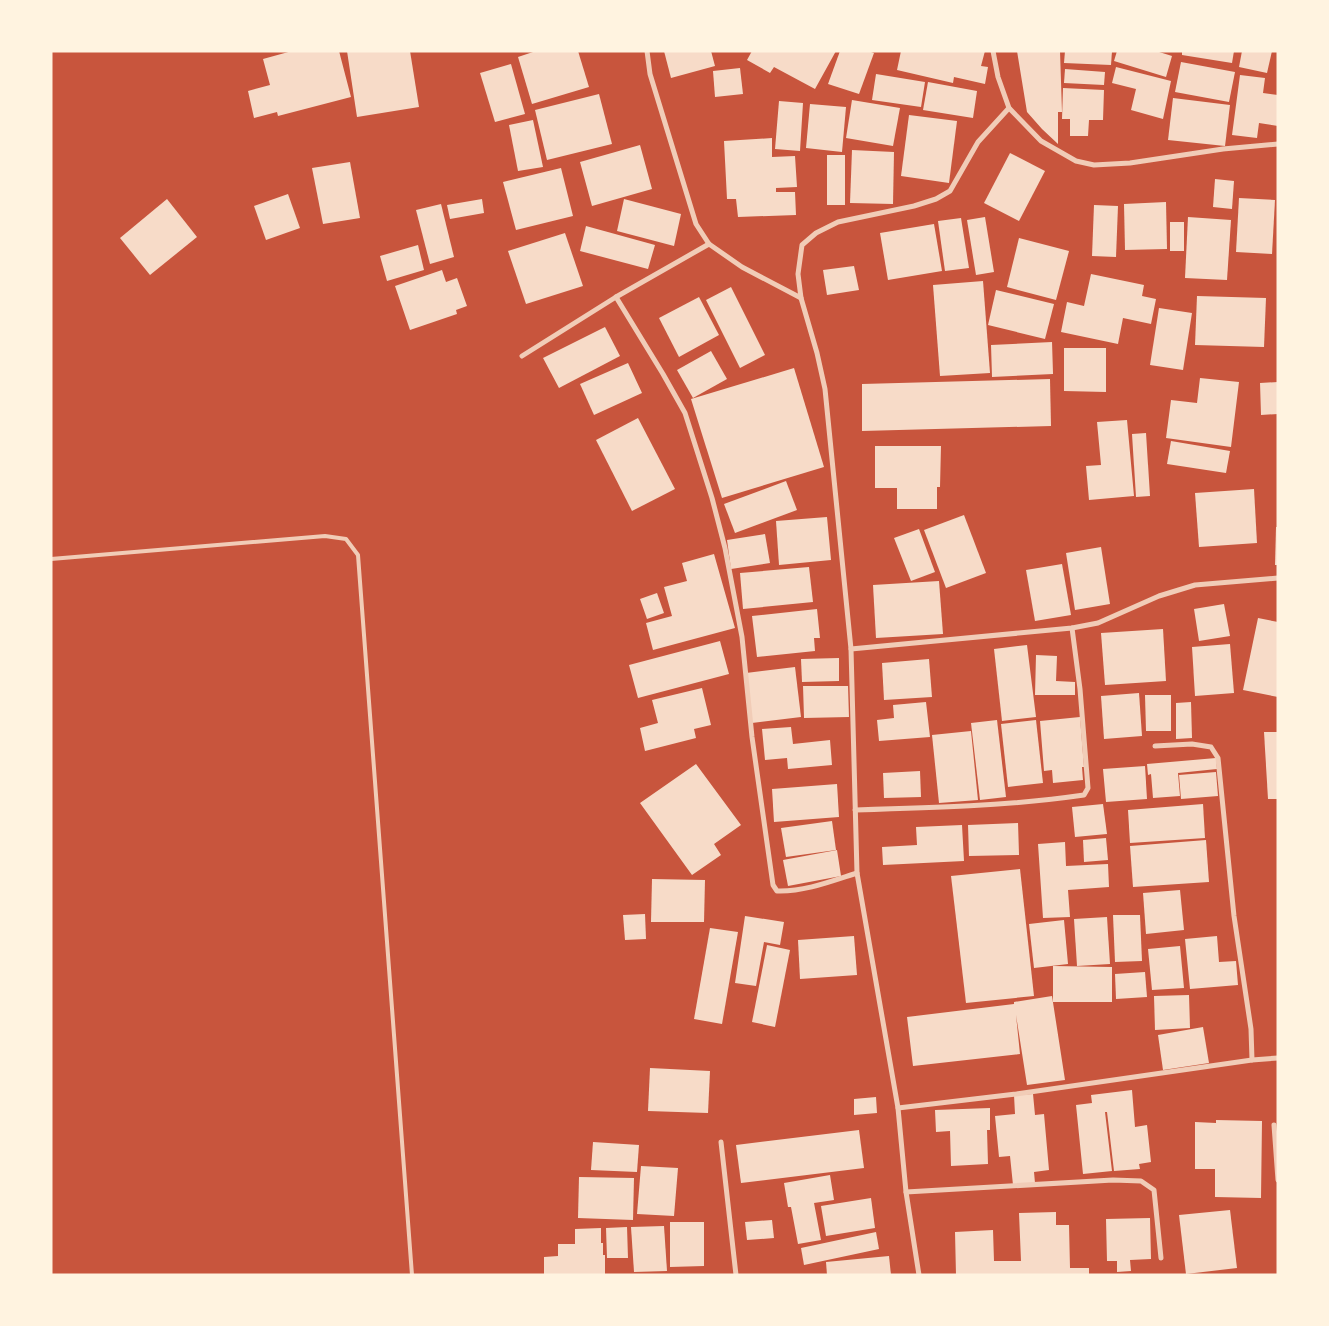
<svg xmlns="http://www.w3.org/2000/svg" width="1329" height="1326" font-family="'Archivo Narrow',sans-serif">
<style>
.building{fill:#f7dbc8}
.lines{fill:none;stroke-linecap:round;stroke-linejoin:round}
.service{stroke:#f1ccb7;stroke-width:4}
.minor{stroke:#f1ccb7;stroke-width:5}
</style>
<rect width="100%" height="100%" fill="#c8553d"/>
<g class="building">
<polygon points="292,51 339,51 351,97 278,116 277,112 254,118 248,91 270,85 263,59"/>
<polygon points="347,51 410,51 419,107 357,117"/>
<polygon points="536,51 578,51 589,87 532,104 518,57"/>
<polygon points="664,51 711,51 715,66 671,78"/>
<polygon points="752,51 836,51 815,89 774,67 770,73 747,60"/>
<polygon points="840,51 868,51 874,53 859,94 828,84"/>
<polygon points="901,51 985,51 981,66 988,67 985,84 954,77 953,83 897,70"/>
<polygon points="1017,51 1060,51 1062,112 1058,112 1058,144 1042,129 1027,112"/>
<polygon points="1065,51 1112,51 1111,65 1064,63"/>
<polygon points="1117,51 1156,51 1172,56 1166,77 1114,61"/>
<polygon points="1182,51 1234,51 1232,63 1182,55"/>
<polygon points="1242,51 1272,51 1267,73 1239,67"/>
<polygon points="1181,62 1235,72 1229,102 1175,92"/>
<polygon points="511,64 525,114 495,122 480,73"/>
<polygon points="1116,67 1171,81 1163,119 1131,110 1136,89 1112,83"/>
<polygon points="740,68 743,94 715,97 713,71"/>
<polygon points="1065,69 1105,72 1104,85 1064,83"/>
<polygon points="876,74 925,82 921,107 872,100"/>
<polygon points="1240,75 1265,78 1263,93 1278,95 1278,126 1259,123 1257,138 1232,135"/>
<polygon points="928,82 977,91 973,118 923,110"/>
<polygon points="1063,88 1104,90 1103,120 1089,120 1088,136 1070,136 1070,119 1062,119"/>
<polygon points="599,94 612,144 547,160 535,110"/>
<polygon points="1173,98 1230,105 1225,146 1168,140"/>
<polygon points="852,100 900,108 893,146 846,138"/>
<polygon points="779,101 803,103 800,151 775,149"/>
<polygon points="810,104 846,107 842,152 806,148"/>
<polygon points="909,115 957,121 949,183 901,176"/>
<polygon points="533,120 543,167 518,171 509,125"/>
<polygon points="772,138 772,157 795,156 797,187 776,188 776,192 795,192 796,215 738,217 736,199 727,199 724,141"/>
<polygon points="640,145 652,189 592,206 580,162"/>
<polygon points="852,150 894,152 893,204 850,203"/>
<polygon points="1010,153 1045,171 1019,221 984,203"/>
<rect x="827" y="155" width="18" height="50"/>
<polygon points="350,162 360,218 323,224 312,168"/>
<polygon points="561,168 573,216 516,230 503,182"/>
<polygon points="1215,179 1234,181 1232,209 1213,207"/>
<polygon points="288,194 300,228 266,240 254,206"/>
<polygon points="1239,198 1275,200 1272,254 1236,252"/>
<polygon points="167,199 197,237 150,275 120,238"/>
<polygon points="482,199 484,213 450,219 447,205"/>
<polygon points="624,199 681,214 674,246 617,231"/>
<polygon points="1166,202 1167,249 1125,250 1124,204"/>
<polygon points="441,204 454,257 430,264 416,210"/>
<polygon points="1094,205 1118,206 1116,257 1092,256"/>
<polygon points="985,217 994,272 976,275 967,220"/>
<polygon points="1188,217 1231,220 1227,280 1185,278"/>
<polygon points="961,218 969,268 945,271 938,221"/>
<rect x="1170" y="222" width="14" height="29"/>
<polygon points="934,224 942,271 888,280 880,233"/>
<polygon points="586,226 655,245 648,269 580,251"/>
<polygon points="565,233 583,286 526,304 508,251"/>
<polygon points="1019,238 1069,251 1056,300 1007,287"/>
<polygon points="418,245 424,270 387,281 380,256"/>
<polygon points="854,266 859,290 827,295 823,270"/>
<polygon points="442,270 446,282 457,278 467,306 456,310 457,314 410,330 395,286"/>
<polygon points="1091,274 1144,285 1142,296 1156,299 1151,324 1123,318 1118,344 1061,332 1067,302 1084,306"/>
<polygon points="983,281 990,373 940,376 933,285"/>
<polygon points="731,287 765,355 740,368 706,300"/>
<polygon points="996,290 1054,304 1045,339 988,325"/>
<polygon points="1197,296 1266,298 1264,347 1195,345"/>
<polygon points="699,297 719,335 679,357 659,318"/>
<polygon points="1159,308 1192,313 1183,370 1150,365"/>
<polygon points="605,327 620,356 559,388 543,358"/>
<polygon points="1052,342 1053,374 992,377 991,345"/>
<polygon points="1064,348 1106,348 1106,392 1064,391"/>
<polygon points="711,351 727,379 693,398 677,370"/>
<polygon points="628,363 642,393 594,415 580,384"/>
<polygon points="794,368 824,467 722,498 691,399"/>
<polygon points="1200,378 1239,382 1231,447 1166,438 1171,400 1197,403"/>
<polygon points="1050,379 1051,426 862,431 862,384"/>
<polygon points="1278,382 1278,414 1261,415 1260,383"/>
<polygon points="638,418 675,489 632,511 596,440"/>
<polygon points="1127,420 1134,496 1089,500 1086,466 1101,465 1097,422"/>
<polygon points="1146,433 1150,496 1136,497 1132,434"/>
<polygon points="1171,441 1230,451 1226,473 1167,464"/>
<polygon points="875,446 941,446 940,487 937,487 937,509 897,509 897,488 875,488"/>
<polygon points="786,481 797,510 735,533 724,504"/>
<polygon points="1254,489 1257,543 1199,547 1195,493"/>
<polygon points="964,515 986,573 946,588 924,530"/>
<polygon points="827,517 831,560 779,565 776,521"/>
<polygon points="1276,527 1278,527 1278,565 1275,565"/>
<polygon points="919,529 935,572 911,581 894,538"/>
<polygon points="765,534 770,563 731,569 727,540"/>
<polygon points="1101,547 1110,604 1075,610 1066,553"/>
<polygon points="714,554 735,628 653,650 646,623 672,616 664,587 687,581 682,563"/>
<polygon points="1062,564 1071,615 1035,621 1026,570"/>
<polygon points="809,567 813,602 743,609 740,573"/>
<polygon points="939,581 943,634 876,638 873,585"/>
<polygon points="657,593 664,613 647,619 640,599"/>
<polygon points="1224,604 1230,636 1199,641 1194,609"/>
<polygon points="817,609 820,638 814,638 815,651 757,657 752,616"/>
<polygon points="1258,618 1278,622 1278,697 1243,690"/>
<polygon points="1163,629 1166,681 1105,685 1101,633"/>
<polygon points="720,641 729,674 638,698 629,665"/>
<polygon points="1230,644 1234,693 1195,696 1192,647"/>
<polygon points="1027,645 1036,717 1002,721 994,649"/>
<polygon points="1036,655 1057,656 1056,681 1075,682 1075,695 1035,695"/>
<polygon points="839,658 839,681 802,682 801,659"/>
<polygon points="929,659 932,697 884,700 882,663"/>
<polygon points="795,667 801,717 752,723 746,673"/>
<polygon points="803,686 848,686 849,717 804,718"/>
<polygon points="702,688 711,725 694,729 696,738 645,751 640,728 658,723 652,700"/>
<polygon points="1139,693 1142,736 1104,739 1101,696"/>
<polygon points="1145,695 1171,695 1171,731 1146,731"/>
<polygon points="926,702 930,737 879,741 877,720 894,718 893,705"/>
<polygon points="1191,702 1192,738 1176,739 1176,703"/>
<polygon points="1080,717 1084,767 1082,767 1083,780 1053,783 1052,770 1044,771 1040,721"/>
<polygon points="997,720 1006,797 980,800 971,723"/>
<polygon points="1036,720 1043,783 1008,787 1001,724"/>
<polygon points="791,727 793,744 830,740 832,765 788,769 787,758 765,760 762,729"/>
<polygon points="971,731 978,800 939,803 932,735"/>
<polygon points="1264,732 1278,732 1278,799 1268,799"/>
<polygon points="1216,758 1217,769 1178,773 1180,796 1153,798 1151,774 1148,775 1147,764"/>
<polygon points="696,764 741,825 714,844 721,855 692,875 640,803"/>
<polygon points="1145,766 1147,799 1106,802 1103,769"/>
<polygon points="920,771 921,797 884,798 883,773"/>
<polygon points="1216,772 1218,796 1181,799 1179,775"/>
<polygon points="837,784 839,817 774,822 772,789"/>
<polygon points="1103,804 1107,834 1075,837 1072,807"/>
<polygon points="1203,804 1205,838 1130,843 1128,810"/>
<polygon points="832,821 836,850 786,857 781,828"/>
<polygon points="1018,823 1019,855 969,856 968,825"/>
<polygon points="962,825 964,861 883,865 882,847 917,845 916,827"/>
<polygon points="1106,838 1108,860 1084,862 1083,840"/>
<polygon points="1206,840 1209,882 1133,887 1130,846"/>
<polygon points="1065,842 1066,866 1108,864 1109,887 1068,890 1070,917 1043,918 1038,844"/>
<polygon points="837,850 841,876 788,886 783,860"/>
<polygon points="1020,869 1034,996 966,1003 951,876"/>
<polygon points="652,879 705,880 704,922 651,922"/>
<polygon points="1180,890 1184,930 1146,934 1143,893"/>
<polygon points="645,914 646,939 625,940 623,915"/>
<polygon points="1113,915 1140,915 1142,961 1115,962"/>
<polygon points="745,916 784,922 780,945 764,942 756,986 735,983"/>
<polygon points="1107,917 1110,964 1077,966 1074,919"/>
<polygon points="1064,920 1068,964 1034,968 1029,924"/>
<polygon points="710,928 738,932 722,1024 694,1019"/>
<polygon points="854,936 857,975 800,979 798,940"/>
<polygon points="1217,936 1219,962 1236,961 1238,985 1190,989 1185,939"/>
<polygon points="767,945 790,950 775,1027 752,1022"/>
<polygon points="1180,946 1184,988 1152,990 1148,949"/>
<polygon points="1053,966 1112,967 1112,1002 1053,1002"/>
<polygon points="1145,972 1147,997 1116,999 1115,974"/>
<polygon points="1189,995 1190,1028 1155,1030 1154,996"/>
<polygon points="1052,996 1065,1080 1027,1085 1016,1015 1020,1054 913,1066 907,1017 1014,1004 1014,1002"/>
<polygon points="1203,1027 1209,1063 1163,1070 1158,1035"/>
<polygon points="650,1068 710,1071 708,1113 648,1111"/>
<polygon points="1132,1090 1135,1127 1147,1125 1151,1162 1139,1164 1140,1169 1114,1171 1107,1112 1105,1112 1112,1171 1083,1174 1076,1105 1092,1103 1091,1095"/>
<polygon points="1033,1094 1035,1115 1044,1114 1049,1170 1034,1172 1035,1183 1013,1185 1010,1156 999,1157 995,1116 1015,1114 1014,1095"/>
<polygon points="876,1097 877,1113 854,1115 854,1099"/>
<polygon points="990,1108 990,1130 987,1130 988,1164 951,1166 950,1131 936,1132 935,1110"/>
<polygon points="1216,1120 1262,1121 1261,1198 1215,1197 1215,1169 1195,1169 1195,1122 1216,1123"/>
<polygon points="859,1130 864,1168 741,1183 736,1145"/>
<polygon points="593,1142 639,1145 637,1172 591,1170"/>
<polygon points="641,1166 678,1168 674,1216 637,1214"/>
<polygon points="830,1175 834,1200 814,1203 821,1240 798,1244 791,1207 788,1207 784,1183"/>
<polygon points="579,1177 634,1178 633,1220 578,1218"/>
<polygon points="871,1198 875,1228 826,1236 821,1206"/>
<polygon points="1230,1210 1237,1268 1186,1274 1179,1215"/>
<polygon points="1056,1212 1056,1225 1069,1225 1070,1268 1089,1268 1089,1275 956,1275 955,1232 993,1230 994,1261 1021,1261 1019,1213"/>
<polygon points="1150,1218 1151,1259 1130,1260 1131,1271 1117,1272 1117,1261 1107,1261 1106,1219"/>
<polygon points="772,1220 774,1238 747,1240 745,1222"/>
<polygon points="670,1222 704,1222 704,1266 670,1267"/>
<polygon points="664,1226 667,1271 634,1272 631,1227"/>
<polygon points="627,1227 628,1258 607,1258 606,1228"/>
<polygon points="601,1228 601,1243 603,1243 603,1255 605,1255 605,1275 544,1275 544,1257 558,1256 558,1244 575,1244 575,1229"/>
<polygon points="876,1232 879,1249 804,1265 801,1248"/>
<polygon points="889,1256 891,1275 827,1275 826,1262"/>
</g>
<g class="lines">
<polyline class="service" points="51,559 325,536 346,539 358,555 412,1275"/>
<g class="minor">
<polyline points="647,51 650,74 696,224 709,244 742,267 801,298"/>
<polyline points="993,51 998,77 1009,108 1041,141 1076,161 1094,165 1130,163 1223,149 1278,144"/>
<path d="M616,297l47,77 22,39 27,85 13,50 17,89 10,100 21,148 4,6c27,1 55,-10 80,-18"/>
<polyline points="522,356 616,297 709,244"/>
<polyline points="851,649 1072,628 1098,623 1159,596 1195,585 1278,578"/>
<polyline points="1155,746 1192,744 1211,747 1218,758 1234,916 1251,1029 1252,1060"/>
<path d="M855,810c76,-2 153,-4 229,-15l4,-7 -8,-99 -8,-61"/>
<polyline points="898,1108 1016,1094 1252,1060 1278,1058"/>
<polyline points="1274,1125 1278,1180"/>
<polyline points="721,1142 736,1275"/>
<polyline points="906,1192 1113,1180 1141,1181 1154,1190 1161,1258"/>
<polyline points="919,1275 906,1192 898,1108 857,873 851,649 825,389 817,353 801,298 798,274 802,245 816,233 838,222 914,206 936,199 950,191 978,142 1009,108"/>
</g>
</g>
<rect width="1329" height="1326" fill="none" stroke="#fff3e0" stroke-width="105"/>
</svg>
